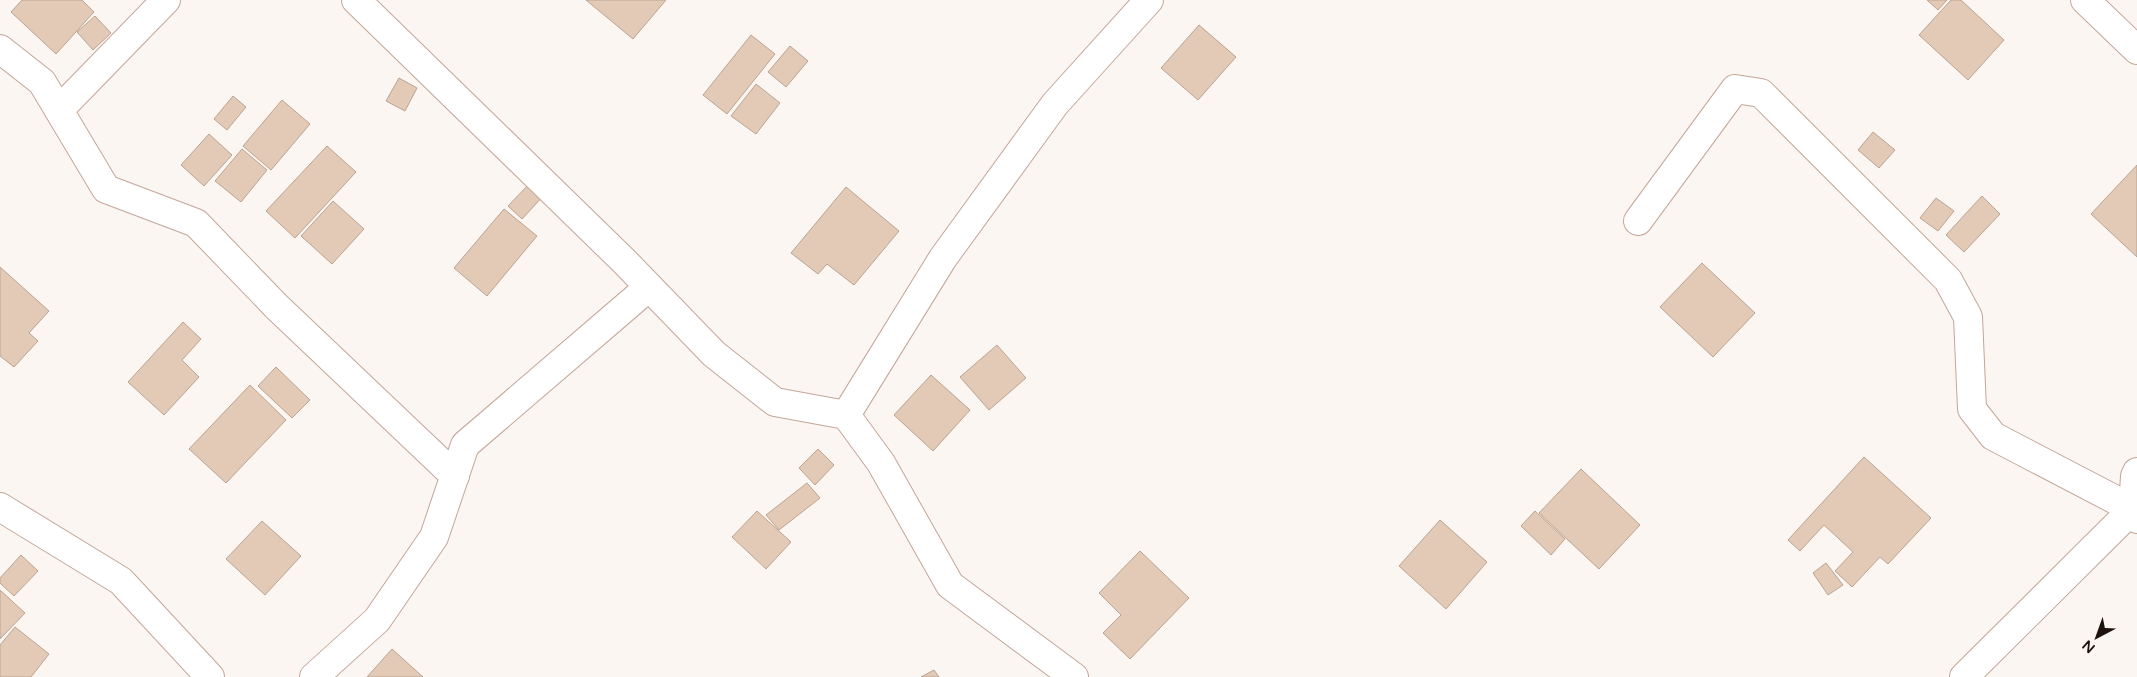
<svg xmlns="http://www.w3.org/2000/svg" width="2137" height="677" font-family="'Varela Round',sans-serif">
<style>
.building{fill:#e3cab6;stroke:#bba38f}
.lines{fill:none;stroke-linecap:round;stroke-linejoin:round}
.street-casing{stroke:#c3a698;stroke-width:30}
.street{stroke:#fff;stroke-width:28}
</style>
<rect width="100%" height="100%" fill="#fcf6f3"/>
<g class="building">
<polygon points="22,0 82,0 94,12 56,54 11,12"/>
<polygon points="586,0 666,0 633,39"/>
<polygon points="1927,0 1947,0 1938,10"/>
<polygon points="1951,0 1961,0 2004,40 1968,80 1919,35"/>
<polygon points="95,16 111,33 93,50 77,32"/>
<polygon points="1199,25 1236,57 1198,100 1161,68"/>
<polygon points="751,35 775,54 727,114 703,95"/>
<polygon points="790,46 808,61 786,87 768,72"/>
<polygon points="399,78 417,88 405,111 386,101"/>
<polygon points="756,84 780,103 756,134 731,116"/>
<polygon points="233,96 246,107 227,130 214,119"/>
<polygon points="282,100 310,124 271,170 243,146"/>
<polygon points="1873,132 1895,150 1879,168 1858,150"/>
<polygon points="209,134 232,155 204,186 181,165"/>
<polygon points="327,146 356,172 295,238 266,211"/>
<polygon points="242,149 267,170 241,202 215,181"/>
<polygon points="2137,165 2137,257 2091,214"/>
<polygon points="532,181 546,193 522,219 508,206"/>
<polygon points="846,187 899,231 854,285 827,264 818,274 791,253"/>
<polygon points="1982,196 2000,214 1964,252 1946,235"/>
<polygon points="1936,198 1954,211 1938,231 1920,218"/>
<polygon points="333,201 364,229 332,264 301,236"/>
<polygon points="504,209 537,236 487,296 454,268"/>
<polygon points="1702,263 1755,313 1713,357 1660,307"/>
<polygon points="0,267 49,311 29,333 38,341 14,367 0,356"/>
<polygon points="183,322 201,339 182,360 199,377 164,415 128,382"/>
<polygon points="997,345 1026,378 989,410 960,377"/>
<polygon points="276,367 310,400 292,418 258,386"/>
<polygon points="931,375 970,410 933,451 894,415"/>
<polygon points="250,385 286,420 226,483 189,449"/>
<polygon points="818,449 834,465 815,485 799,468"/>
<polygon points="1864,457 1931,518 1888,564 1880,557 1852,587 1835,571 1853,552 1824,525 1800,551 1788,540"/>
<polygon points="1581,469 1640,525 1599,569 1539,513"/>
<polygon points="807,483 820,498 779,530 766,515"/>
<polygon points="757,511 791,542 766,569 732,537"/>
<polygon points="1535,511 1565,539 1551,555 1521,526"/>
<polygon points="1440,520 1487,562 1446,609 1399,566"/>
<polygon points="262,521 301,556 265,595 226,559"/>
<polygon points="1140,551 1189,598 1130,659 1103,633 1121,615 1099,593"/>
<polygon points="21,555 38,571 14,596 0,583 0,578"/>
<polygon points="1826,563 1843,585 1828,595 1813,573"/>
<polygon points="0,590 25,613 0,639"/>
<polygon points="15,627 49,654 31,677 0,677 0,645"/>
<polygon points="392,649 423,677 367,677"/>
<polygon points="934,670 939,677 921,677"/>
</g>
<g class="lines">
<defs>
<g id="street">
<polyline points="356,0 625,262 714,354 775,402 846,415 881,463 950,585 1074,677"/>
<polyline points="2085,0 2137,50"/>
<polyline points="0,49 42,82 106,189 196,223 276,306 455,476"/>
<polyline points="59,110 166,0"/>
<polyline points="1638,221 1735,89 1761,93 1948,280 1968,317 1972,409 1993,436 2133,509 1964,677"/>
<polyline points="846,415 943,258 1055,104 1149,0"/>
<polyline points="2137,472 2135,476 2133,509 2137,519"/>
<polyline points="0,507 121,581 210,677"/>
<polyline points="314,677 377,620 434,537 465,445 649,287"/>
</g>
</defs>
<use href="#street" class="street-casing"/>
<use href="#street" class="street"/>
</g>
<g transform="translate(2097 637) rotate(221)" stroke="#fcf6f3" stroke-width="4" paint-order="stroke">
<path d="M0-4L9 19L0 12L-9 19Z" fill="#1d130d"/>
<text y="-8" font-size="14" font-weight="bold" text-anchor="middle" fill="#1d130d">N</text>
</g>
</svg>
